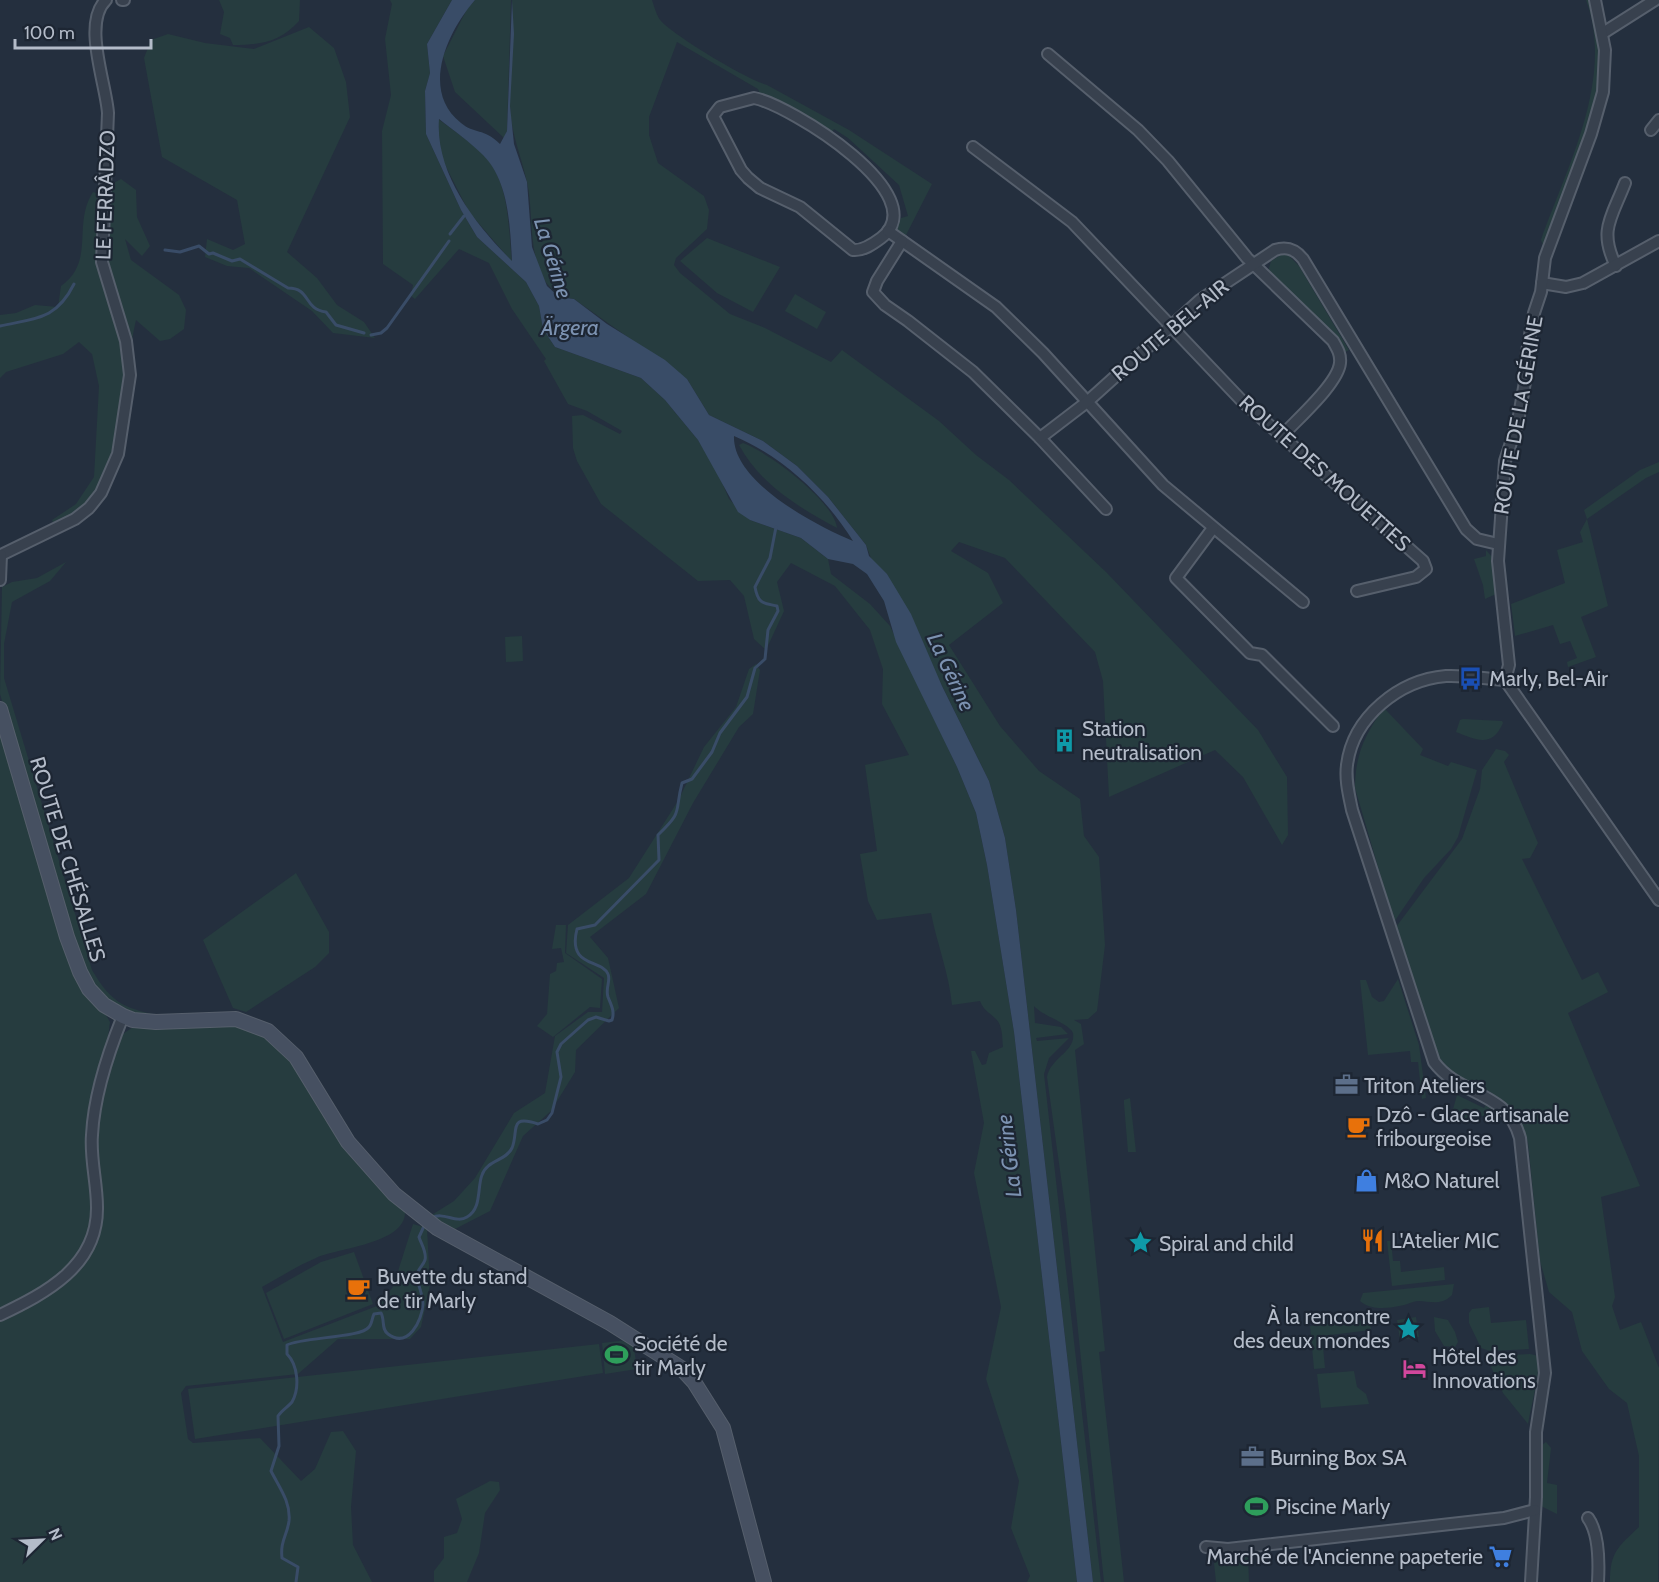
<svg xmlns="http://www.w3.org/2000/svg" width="1659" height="1582" font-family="Cabin,sans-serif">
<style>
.green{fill:#263c3f}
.water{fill:#394c67;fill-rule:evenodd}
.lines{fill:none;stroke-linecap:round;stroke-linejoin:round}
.stream{stroke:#394c67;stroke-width:3}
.street-casing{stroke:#565f6c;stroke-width:14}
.secondary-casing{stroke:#565f6c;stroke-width:16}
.street{stroke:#38414e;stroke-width:10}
.secondary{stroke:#465061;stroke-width:14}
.labels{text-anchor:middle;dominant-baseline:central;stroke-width:4.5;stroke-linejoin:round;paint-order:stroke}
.street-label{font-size:21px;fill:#b4bcc9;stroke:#1d2633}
.poi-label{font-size:21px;fill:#b4bcc9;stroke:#1d2633;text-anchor:start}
.water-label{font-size:22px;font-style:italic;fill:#7c92b1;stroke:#1d2633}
</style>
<rect width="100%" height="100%" fill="#242f3e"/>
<g class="green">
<path d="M219,0h81l-1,21c-19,21 -38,24 -66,24l-3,-7 -10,-4 4,-22z"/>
<path d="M390,0h62l-25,44 3,29 -5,18 1,43 35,76 16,27 49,45 13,24 4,23 12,18 86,31 24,22 33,40 20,33 11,26 21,21 51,18 27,21 3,15 39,30 20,22 67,141 19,46 11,52 27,167 63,550h-50l3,-6 -19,-48 8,-47 -33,-102 15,-72 -27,-134 10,-50 -13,-72h4l7,14 4,-1 3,-11 14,-6c-1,-9 0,-21 -7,-28 -7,-7 -12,-8 -16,-18l-28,4c-3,-32 -15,-61 -21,-92l-54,7 -9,-19 -8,-47 17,-3 -12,-86 44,-10 -27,-51 1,-35 -13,-39 -35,-44 -44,-23 -14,19 7,29 -18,39 -12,-11 -10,-43 -14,-16 -32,1 -97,-77 -24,-43 -4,-13 -1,-32 11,-1 37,19 2,-3 -35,-20 -19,-7 -24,-43 2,-2 -34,-50 -23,-46 -30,-14 -44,50 -4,-3 2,-11 -30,-21 -1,-133 9,-36 -6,-56 7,-35z"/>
<polygon points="475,0 511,0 507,131 504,138 455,92 443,56 467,9"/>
<path d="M512,0h140c2,6 5,17 9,21 15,16 85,58 106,64l82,45 83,54 -27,53 -9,-7 5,-12 7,-2 -9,-31 -51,-47 -14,-9 -3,5 -70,-38 -3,-7 -81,-47 -28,75v18l9,28 46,33 5,14 -2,19 -31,29 -2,7 6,8 50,41 35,14 66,34 11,-12 97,71 37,34 33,25 97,92 152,158 29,47 1,58 -6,10 -39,-68 -28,-27 -106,47 -6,-116 -8,-29 -90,-94 -46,-16 -8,9 37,22 15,30 -54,42 51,81 39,45 41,28 4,37 15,21 6,88 -8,66 -9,8 -14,1 7,4 3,20 -9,6 30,301 -6,1 25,230h-20l-38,-368 -19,-137c4,-20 29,-25 26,-44 -4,-10 -29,-16 -39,-27l1,17 26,4 7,7 -32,4 1,3 32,-3 -20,20 -5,16 57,508h-8l-77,-672 -11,-72 -16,-57 -102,-207 -15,-13 -6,-16 -38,-48 -31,-31 -34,-25 -54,-26 -22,-36 -113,-80c-52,-9 -38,-79 -47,-117 -6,-27 -16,-48 -17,-76 -1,-36 4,-70 2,-106z"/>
<path d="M1586,0h4l11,54 -4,49 -54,142 -2,-5c26,-73 74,-162 45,-240z"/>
<polygon points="309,27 334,48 346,82 350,117 287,252 317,278 337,305 364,322 375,338 333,333 312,311 249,268 227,266 205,257 207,239 233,250 245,244 237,200 162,157 144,58 151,40 168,34 205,43 254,49"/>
<path d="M438,119c15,11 31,22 45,35 27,28 25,72 29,108l-43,-50 -29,-57z"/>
<path d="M121,179l15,11 1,27 13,29 -8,10 -17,-17 6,21 48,35 7,15 -2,19 -14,10 -10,2 -24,-21c-16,68 -5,174 -82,205l-2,-5 24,-16 18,-27 5,-91 -7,-32 -13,-12 -16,12 -57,18 -6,6v-63l16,-2 19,-8 23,2 3,-21c35,-25 11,-62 32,-94l16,5 3,-13z"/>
<polygon points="707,238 780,267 753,312 717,293 680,261"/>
<polygon points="1281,255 1288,255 1299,266 1349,350 1344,353 1268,272 1271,261"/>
<polygon points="795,294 826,312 817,329 785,311"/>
<path d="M743,443c25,9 91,58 94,85 -39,-21 -76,-43 -98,-83z"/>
<polygon points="1659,462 1659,472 1646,478 1587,519 1608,606 1581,617 1596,657 1568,667 1567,662 1577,658 1570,641 1560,644 1553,625 1515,636 1511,604 1565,583 1557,550 1583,542 1580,532 1587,519 1584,510 1640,470"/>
<polygon points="1486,550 1492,557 1496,594 1485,599 1483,585 1474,559 1486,556"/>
<path d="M66,562l-16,19 -38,21 -8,42v34l88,292c21,36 34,38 73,47 -60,-1 -74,-28 -93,-80l-72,-243 2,-107 10,-5 25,-4z"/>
<polygon points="522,636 523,661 506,662 505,637"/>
<polygon points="756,664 760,670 753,714 739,727 693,803 646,894 590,937 608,958 619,1008 576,1050 575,1072 551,1111 523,1136 490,1211 455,1229 430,1216 454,1201 475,1178 514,1113 545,1093 555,1036 588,1012 602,1012 604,978 566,953 568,925 629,878 678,801 704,747 736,707 749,669"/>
<path d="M1384,708l39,41 -3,6 28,11 3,-4 26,8 -19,67 -7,12 -27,29 -30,44 -39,-134c0,-33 10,-54 29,-80z"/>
<path d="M1463,719l39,2 1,2c-11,25 -26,17 -47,9l4,-12z"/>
<path d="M0,720l62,219 48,83 -3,23 26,-18 43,1 59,-4 31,10 26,24 113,153c2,33 -68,37 -89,47 -19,8 -36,19 -54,29l21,55 94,-36 16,-19 20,-63 14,4 3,57 -9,42 -11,12h-72l-40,35 -112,12 -5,7 7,46 5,4 67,-5 41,43 14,-12 16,-37 12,-1 13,20 -5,56 2,38 19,37h-372z"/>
<path d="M1496,749l9,2 4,4 -5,7 34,81 -8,15 -8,1 60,121 16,-8 10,20 -40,21 72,173 -39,11 14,100 -3,9 8,24 21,-8 18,46 -1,214h-48c0,-30 8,-35 29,-55v-71l-12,-53 -18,-14 -27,-38 -10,-39 -23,-20 -9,-31 -12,-118 -12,-31 -24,-19 -36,-17 -17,-18 -43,-131 66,-88 18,-50 2,-19z"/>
<polygon points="296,873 329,932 329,953 315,967 246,1012 233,1008 203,940"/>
<polygon points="556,925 566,925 565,953 602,979 600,1008 590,1007 553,1037 537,1026 547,1014 550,974 556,971 557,963 564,962 561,948 552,949"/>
<polygon points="1398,979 1419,1045 1426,1098 1422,1099 1418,1062 1411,1062 1410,1051 1368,1055 1360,980 1366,980 1372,997 1379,1002 1384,1001"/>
<polygon points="1457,1095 1484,1108 1486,1105 1500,1114 1450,1120"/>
<polygon points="1130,1098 1136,1152 1128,1152 1124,1104 1124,1100"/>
<polygon points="1387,1241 1391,1241 1393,1261 1400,1261 1401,1272 1444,1267 1445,1280 1392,1286"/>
<polygon points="354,1252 373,1304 284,1339 266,1293 321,1262"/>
<path d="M1454,1284l-2,11c-14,14 -28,3 -39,7 -13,5 -40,11 -53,-1l3,-8z"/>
<polygon points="1489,1307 1491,1323 1526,1320 1529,1349 1490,1351 1481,1348 1469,1323 1469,1313 1472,1309"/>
<polygon points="1416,1317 1419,1337 1400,1340 1397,1320"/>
<polygon points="1434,1317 1448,1320 1455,1332 1458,1342 1455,1347 1444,1346 1435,1331"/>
<polygon points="1370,1320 1371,1330 1322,1336 1325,1368 1314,1369 1310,1326"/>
<polygon points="627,1340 634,1348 637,1369 605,1374 602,1343"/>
<polygon points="599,1344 603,1373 195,1439 188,1389"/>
<path d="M1530,1354l9,2c0,23 -7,45 -11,68l-25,-31 -17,-37z"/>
<polygon points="1354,1371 1357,1387 1366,1394 1369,1404 1321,1408 1317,1374"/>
<polygon points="1546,1442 1551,1448 1547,1483 1557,1485 1557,1514 1541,1506 1542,1445"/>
<polygon points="490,1481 499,1482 500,1490 485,1513 479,1553 467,1582 434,1582 434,1571 444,1558 444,1537 457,1533 462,1519 456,1499"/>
<polygon points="1243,1551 1248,1557 1249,1582 1216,1582 1214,1563 1223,1553"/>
</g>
<path class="water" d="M452,0h23c-28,32 -55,91 -14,123 13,11 23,5 39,21l7,-13 5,-131 2,34 -4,72 4,38 13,38 5,65 15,39 12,11 15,2 33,25 58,36 22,19 22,36 54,26 34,25 31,31 38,48 3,11 18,18 24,40 31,72 47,95 16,57 11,72 77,672h-16l-63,-550 -27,-167 -11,-52 -19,-46 -61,-125 -12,-41 -17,-27 -14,-10 -25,-5 -27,-21 -51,-18 -12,-8 -40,-72 -33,-40 -24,-22 -86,-31 -12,-18 -4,-23 -13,-24 -49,-45 -16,-27 -35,-76 -1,-43 5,-18 -3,-29zM439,119c14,11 31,23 44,36 26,26 27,71 29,106 -37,-37 -77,-88 -73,-142zM734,436c49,21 91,60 119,105 -36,-15 -121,-59 -119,-105z"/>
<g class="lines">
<g class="stream">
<polyline points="450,234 464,216"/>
<path d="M165,250l15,2 19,-6 10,8 4,-1 19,8 8,-2 48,29c23,0 15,21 38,24l10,13 28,8"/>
<path d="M0,326c36,-8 56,-6 74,-42"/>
<polyline points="371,335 381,333 387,328 449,241"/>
<path d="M432,1218c11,-7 24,6 35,-1 15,-8 10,-30 15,-42 5,-15 24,-14 30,-27 7,-17 -4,-34 26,-24l9,-4 5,-7 9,-36 -4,-25 4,-8 27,-24 8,-3 13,4 3,-1c3,-9 -1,-15 -4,-23 -3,-9 3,-16 0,-23 -6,-15 -41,-6 -31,-45l18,-4 64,-65 -1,-25c26,-25 16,-21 24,-52l10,-4 20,-27 8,-19 27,-36 8,-29 10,-9 3,-29 10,-19 -1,-5c-14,-3 -19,-2 -22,-19l15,-29 6,-31"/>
<path d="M296,1582l2,-15 -16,-9c-2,-17 5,-22 7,-37 2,-19 -10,-34 -18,-50l8,-25 -1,-30c4,-6 10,-9 14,-14 8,-14 6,-37 -5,-48v-9c15,-8 74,-7 82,-18 3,-3 3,-9 5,-13l7,-1c4,7 0,16 7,21 20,15 34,-13 35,-30 0,-9 -5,-18 -6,-28 0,-7 6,-10 8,-16 2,-8 -4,-16 -6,-23l6,-13"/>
</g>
<defs>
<g id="street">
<polyline points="122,0 124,0"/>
<polyline points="1603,33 1655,0"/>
<path d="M1048,54l90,76 30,31 79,97 86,83c4,7 8,13 7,22 -2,21 -45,58 -59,74"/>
<path d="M754,98c36,7 183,98 127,140 -8,6 -18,13 -28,12l-53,-43 -40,-19 -12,-10 -7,-8 -28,-54 7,-9z"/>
<polyline points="1651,130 1659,120"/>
<polyline points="973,147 1072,222 1242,401 1423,561 1426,569 1416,577 1357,591"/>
<polyline points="888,231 996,307 1043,353 1163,485 1303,602"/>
<polyline points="902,241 877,281 873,292 885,305 908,321 973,372 1040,438 1106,509"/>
<path d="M1616,266c-18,-36 -4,-49 9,-83"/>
<polyline points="1542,283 1566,287 1583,283 1659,241"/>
<path d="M1040,438l47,-36 113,-102 75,-50c12,-4 20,-1 28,9l163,270 11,10 21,5"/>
<polyline points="1213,528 1176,578 1250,653 1262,655 1333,726"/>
<path d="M1,555l74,-36 14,-11 12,-15 17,-39 12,-79 -4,-34 -24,-79 6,-149c-2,-30 -26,-90 -2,-113"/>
<polyline points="0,580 1,555"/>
<path d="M1505,680c-19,-1 -40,-5 -59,-4 -47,4 -93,41 -99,89 -2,15 2,30 5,45l82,252c26,35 73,28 86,76l25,235 -9,59v65l-5,85"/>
<polyline points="1505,680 1509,665 1498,561 1505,461 1518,421 1525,382 1526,357 1534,313 1541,292 1545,258 1591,134 1603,92 1605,50 1595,0"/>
<polyline points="1505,680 1659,900"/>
<path d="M0,1315c46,-22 98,-49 97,-108 0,-24 -7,-49 -5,-72 2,-41 16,-82 31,-119"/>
<path d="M1588,1518c11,15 11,46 10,64"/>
<polyline points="1206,1547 1228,1549 1504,1518 1535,1510"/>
</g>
<polyline id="secondary" points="0,709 67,937 80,972 89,989 104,1005 123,1016 133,1020 156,1022 236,1019 268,1031 296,1057 348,1142 394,1194 437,1228 610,1323 681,1368 694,1382 723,1428 764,1582"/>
</defs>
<use href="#street" class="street-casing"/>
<use href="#secondary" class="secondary-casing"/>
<use href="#street" class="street"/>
<use href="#secondary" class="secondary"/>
</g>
<defs>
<symbol id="bus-bare" viewBox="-9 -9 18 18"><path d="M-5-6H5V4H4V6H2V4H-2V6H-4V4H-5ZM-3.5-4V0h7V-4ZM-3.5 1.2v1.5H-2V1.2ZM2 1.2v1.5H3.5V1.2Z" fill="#1a4fb4" stroke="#1d2633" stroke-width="2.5" paint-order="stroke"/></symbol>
<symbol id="building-bare" viewBox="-9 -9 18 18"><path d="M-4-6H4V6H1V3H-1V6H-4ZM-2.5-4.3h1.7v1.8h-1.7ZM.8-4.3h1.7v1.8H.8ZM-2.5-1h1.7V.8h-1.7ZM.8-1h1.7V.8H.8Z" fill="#0f9aa8" stroke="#1d2633" stroke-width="2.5" paint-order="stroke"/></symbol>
<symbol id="office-bare" viewBox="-9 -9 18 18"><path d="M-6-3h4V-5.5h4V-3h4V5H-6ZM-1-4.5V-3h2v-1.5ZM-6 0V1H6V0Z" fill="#5c6f8a" stroke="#1d2633" stroke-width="2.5" paint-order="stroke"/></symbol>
<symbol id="cafe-bare" viewBox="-9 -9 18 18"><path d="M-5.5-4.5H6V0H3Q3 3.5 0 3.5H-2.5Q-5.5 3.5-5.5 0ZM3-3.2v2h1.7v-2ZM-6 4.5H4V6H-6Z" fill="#e8710a" stroke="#1d2633" stroke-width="2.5" paint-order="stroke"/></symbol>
<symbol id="shop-bare" viewBox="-9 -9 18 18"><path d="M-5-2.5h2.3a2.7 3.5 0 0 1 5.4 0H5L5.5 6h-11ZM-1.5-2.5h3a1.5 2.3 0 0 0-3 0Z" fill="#3f7fe0" stroke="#1d2633" stroke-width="2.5" paint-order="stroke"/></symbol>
<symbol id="restaurant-bare" viewBox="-9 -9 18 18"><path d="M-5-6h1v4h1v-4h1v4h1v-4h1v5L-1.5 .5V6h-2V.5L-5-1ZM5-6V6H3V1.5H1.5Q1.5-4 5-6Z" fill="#e8710a" stroke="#1d2633" stroke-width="2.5" paint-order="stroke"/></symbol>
<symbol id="sight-bare" viewBox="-9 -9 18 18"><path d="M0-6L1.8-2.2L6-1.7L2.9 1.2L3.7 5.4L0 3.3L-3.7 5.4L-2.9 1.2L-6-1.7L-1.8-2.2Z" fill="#0f9aa8" stroke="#1d2633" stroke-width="2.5" paint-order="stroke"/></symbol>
<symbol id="stadium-bare" viewBox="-9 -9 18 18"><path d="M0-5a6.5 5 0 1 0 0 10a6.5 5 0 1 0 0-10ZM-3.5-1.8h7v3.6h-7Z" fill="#2e9e5b" stroke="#1d2633" stroke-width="2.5" paint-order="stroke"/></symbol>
<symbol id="hotel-bare" viewBox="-9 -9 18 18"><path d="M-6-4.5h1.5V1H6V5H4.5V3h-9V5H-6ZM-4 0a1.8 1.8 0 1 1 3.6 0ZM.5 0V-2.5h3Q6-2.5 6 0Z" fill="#d1479c" stroke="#1d2633" stroke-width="2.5" paint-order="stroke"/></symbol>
<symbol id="supermarket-bare" viewBox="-9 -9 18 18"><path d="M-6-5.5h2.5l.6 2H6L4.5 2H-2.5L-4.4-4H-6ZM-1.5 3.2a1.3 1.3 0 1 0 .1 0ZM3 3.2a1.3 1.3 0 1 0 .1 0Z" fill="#3f7fe0" stroke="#1d2633" stroke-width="2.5" paint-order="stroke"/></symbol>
</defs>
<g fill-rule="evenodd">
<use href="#bus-bare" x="1454" y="662" width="33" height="33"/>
<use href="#building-bare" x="1048" y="724" width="33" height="33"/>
<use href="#office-bare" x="1330" y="1068" width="33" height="33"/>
<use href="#cafe-bare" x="1342" y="1110" width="33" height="33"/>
<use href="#shop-bare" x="1350" y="1164" width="33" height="33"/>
<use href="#restaurant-bare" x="1356" y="1224" width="33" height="33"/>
<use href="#sight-bare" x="1124" y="1226" width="33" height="33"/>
<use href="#cafe-bare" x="342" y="1272" width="33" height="33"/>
<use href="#sight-bare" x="1392" y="1312" width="33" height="33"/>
<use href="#stadium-bare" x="600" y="1338" width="33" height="33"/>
<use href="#hotel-bare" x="1398" y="1352" width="33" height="33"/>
<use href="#office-bare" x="1236" y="1440" width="33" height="33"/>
<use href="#stadium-bare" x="1240" y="1490" width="33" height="33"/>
<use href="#supermarket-bare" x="1484" y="1540" width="33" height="33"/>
</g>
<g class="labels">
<g class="street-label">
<text transform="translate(105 195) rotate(-88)">LE FERRÂDZO</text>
<text transform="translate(1170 330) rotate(-40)">ROUTE BEL-AIR</text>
<text transform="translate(1518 415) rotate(-80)">ROUTE DE LA GÉRINE</text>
<text transform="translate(1325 473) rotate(42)">ROUTE DES MOUETTES</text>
<text transform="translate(68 859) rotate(73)">ROUTE DE CHÉSALLES</text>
</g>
<g class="poi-label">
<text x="1489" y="678">Marly, Bel-Air</text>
<text x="1082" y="728">Station<tspan x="1082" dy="24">neutralisation</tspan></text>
<text x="1364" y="1085">Triton Ateliers</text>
<text x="1376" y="1114">Dzô - Glace artisanale<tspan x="1376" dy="24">fribourgeoise</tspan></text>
<text x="1384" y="1180">M&amp;O Naturel</text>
<text x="1391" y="1240">L'Atelier MIC</text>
<text x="1159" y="1243">Spiral and child</text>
<text x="377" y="1276">Buvette du stand<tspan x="377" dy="24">de tir Marly</tspan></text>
<text x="1390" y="1316" text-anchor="end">À la rencontre<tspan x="1390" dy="24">des deux mondes</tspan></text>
<text x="634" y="1343">Société de<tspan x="634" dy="24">tir Marly</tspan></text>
<text x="1432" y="1356">Hôtel des<tspan x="1432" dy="24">Innovations</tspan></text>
<text x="1270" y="1457">Burning Box SA</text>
<text x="1275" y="1506">Piscine Marly</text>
<text x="1483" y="1556" text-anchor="end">Marché de l'Ancienne papeterie</text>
</g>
<g class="water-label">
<text transform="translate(553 258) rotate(73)">La Gérine</text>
<text x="570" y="327">Ärgera</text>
<text transform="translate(951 672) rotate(65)">La Gérine</text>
<text transform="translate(1009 1156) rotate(-97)">La Gérine</text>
</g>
</g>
<g transform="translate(42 1540) rotate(66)" stroke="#1d2633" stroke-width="4.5" paint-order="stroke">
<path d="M0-4.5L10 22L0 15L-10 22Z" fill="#b4bcc9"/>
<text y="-9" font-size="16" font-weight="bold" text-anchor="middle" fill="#b4bcc9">N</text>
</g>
<path d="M15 39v9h136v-9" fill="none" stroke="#b4bcc9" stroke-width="3"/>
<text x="24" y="39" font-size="18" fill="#b4bcc9" stroke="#1d2633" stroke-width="4.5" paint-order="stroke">100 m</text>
</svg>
